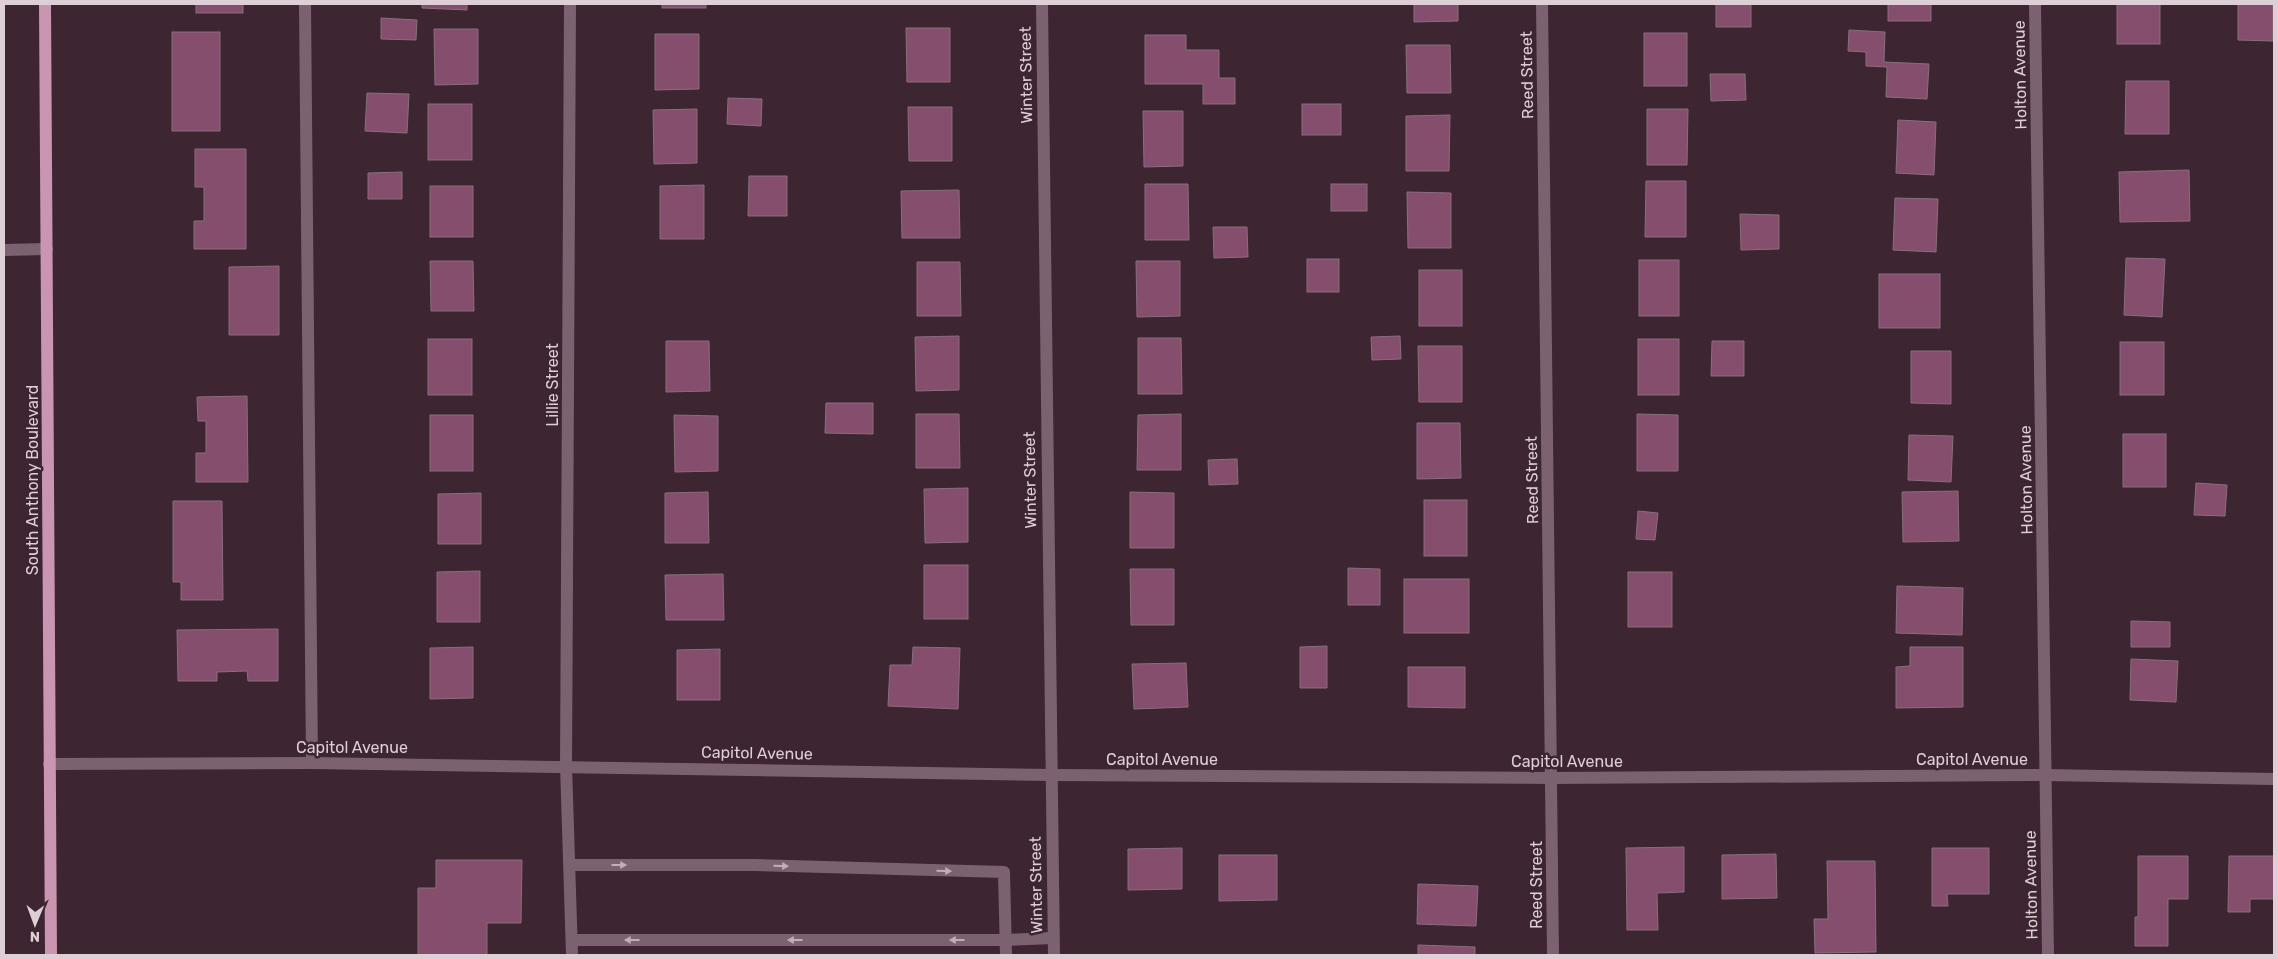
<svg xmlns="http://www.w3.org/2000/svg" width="2278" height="959" font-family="Rubik,sans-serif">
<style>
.building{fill:#854e6d;stroke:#8a6e7d}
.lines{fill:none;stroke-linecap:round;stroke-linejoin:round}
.minor{stroke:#7c6270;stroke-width:12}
.major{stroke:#c995b1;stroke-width:12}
.oneway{fill:#c1aeb7}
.labels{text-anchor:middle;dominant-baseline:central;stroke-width:5;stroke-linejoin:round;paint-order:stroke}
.street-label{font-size:16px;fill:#deced6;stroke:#3d2532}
</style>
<rect width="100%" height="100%" fill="#3d2532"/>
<g class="building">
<rect x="196" y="4" width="47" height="9"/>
<polygon points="422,4 467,4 467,10 422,8"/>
<rect x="662" y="4" width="44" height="4"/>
<polygon points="1414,4 1458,4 1458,21 1414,22"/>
<rect x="1716" y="4" width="35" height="23"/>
<polygon points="1869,4 1931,4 1931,21 1888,21 1888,4"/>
<rect x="2117" y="4" width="43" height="40"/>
<polygon points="2238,4 2273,4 2273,41 2238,40"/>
<polygon points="381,18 417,20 416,40 381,39"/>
<polygon points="906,28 950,28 950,82 907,82"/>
<polygon points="434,29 478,29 478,84 435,85"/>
<polygon points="1849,30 1885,32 1884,62 1929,64 1927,99 1886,97 1887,67 1866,66 1866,52 1848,51"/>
<rect x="172" y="32" width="48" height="99"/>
<rect x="1644" y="33" width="43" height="53"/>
<polygon points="655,34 699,34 699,89 655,90"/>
<polygon points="1145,35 1186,35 1186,50 1219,50 1219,78 1235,78 1235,104 1203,104 1203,84 1145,84"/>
<polygon points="1406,45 1450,45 1451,93 1407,93"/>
<polygon points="1710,74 1745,74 1746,100 1711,101"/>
<polygon points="2126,81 2169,81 2169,134 2125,134"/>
<polygon points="367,93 409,94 407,133 365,131"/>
<polygon points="728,98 762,99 761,126 727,124"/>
<rect x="428" y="104" width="44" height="56"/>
<rect x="1302" y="104" width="39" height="31"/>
<polygon points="908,107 952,107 952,161 909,161"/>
<polygon points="697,109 697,163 654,164 653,110"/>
<polygon points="1647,109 1688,109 1687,165 1647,165"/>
<polygon points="1143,111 1183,111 1183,166 1144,167"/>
<polygon points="1450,115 1449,171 1406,171 1406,116"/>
<polygon points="1898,120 1936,122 1934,175 1896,173"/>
<polygon points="195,149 246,149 246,249 194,249 194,221 204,221 204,187 195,187"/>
<polygon points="2189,170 2190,221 2120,222 2119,172"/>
<polygon points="402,172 402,199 368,199 368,173"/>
<polygon points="749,176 787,176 787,216 748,216"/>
<polygon points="1646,181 1686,181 1686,237 1645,237"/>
<polygon points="1145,184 1188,184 1189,240 1145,240"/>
<rect x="1331" y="184" width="36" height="27"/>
<polygon points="704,185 704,239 660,239 660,186"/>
<rect x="430" y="186" width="43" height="51"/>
<polygon points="959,190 960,238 902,238 901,191"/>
<polygon points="1407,192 1451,193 1451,248 1408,248"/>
<polygon points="1895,198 1938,199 1936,252 1893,250"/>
<polygon points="1740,214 1779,215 1779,249 1741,250"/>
<polygon points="1213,227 1247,227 1248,257 1214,258"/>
<polygon points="2126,258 2165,259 2162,317 2124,315"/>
<rect x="1307" y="259" width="32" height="33"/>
<rect x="1639" y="260" width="40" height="56"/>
<polygon points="430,261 473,261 474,311 431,311"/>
<polygon points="1136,261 1180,261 1180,316 1137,317"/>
<polygon points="917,262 960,262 961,316 917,316"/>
<polygon points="279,266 279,335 229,335 229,267"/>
<rect x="1419" y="270" width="43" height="56"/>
<rect x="1879" y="274" width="61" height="54"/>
<polygon points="959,336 959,390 916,391 915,337"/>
<polygon points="1400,336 1401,359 1372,360 1371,337"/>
<polygon points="1138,338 1181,338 1182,394 1138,394"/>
<rect x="428" y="339" width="44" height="56"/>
<rect x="1638" y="339" width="41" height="56"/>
<polygon points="666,341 709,341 710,391 666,392"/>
<polygon points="1712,341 1744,341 1744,376 1711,376"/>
<rect x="2120" y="342" width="44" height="53"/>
<polygon points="1418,346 1462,346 1462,402 1419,402"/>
<polygon points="1911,351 1951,351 1951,404 1911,403"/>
<polygon points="247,396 248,482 196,482 196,453 206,453 206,421 198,421 197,397"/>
<polygon points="826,403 873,403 873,434 825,433"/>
<polygon points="916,414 959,414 960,468 916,468"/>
<polygon points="1181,414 1181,470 1137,470 1138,415"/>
<polygon points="1637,414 1678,415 1678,471 1637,471"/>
<rect x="430" y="415" width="43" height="56"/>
<polygon points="674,415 718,416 718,471 675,472"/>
<polygon points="1417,423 1460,423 1461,478 1417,479"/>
<rect x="2123" y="434" width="43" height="53"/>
<polygon points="1909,435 1953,436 1951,482 1908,480"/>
<polygon points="1237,459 1238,484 1209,485 1208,460"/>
<polygon points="2196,483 2227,485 2225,516 2194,515"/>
<polygon points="968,488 968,542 925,543 924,489"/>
<polygon points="1958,491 1959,541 1903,542 1902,492"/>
<polygon points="708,492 709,543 665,543 665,493"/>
<polygon points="1130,492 1174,493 1174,548 1130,548"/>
<polygon points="481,493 481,544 438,544 438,494"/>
<rect x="1424" y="500" width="43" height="56"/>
<polygon points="173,501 222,501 223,600 181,600 181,582 173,582"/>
<polygon points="1638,511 1658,513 1655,540 1636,539"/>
<rect x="924" y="565" width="44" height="54"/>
<polygon points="1348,568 1380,569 1380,605 1348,605"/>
<polygon points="1130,569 1174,569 1174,625 1131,625"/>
<polygon points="480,571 480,622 437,622 437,572"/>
<rect x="1628" y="572" width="44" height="55"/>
<polygon points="723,574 724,620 666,620 665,575"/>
<rect x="1404" y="579" width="65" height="54"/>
<polygon points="1897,586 1963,588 1962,635 1896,633"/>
<polygon points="2131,621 2170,622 2170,647 2131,647"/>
<polygon points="278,629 278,681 248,681 247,671 217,672 217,681 178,681 177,630"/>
<polygon points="1327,646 1327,688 1300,688 1300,647"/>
<polygon points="473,647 473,698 430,699 430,648"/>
<polygon points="913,647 960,648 958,709 888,706 890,665 912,665"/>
<polygon points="1910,647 1963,647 1963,707 1896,708 1896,667 1910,666"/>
<polygon points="720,649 720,700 677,700 677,650"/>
<polygon points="2131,659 2178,661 2176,702 2130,700"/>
<polygon points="1186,663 1188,707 1134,709 1132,664"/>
<polygon points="1408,667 1465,667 1465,708 1408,707"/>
<polygon points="1684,847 1684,892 1657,893 1658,930 1627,930 1626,848"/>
<polygon points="1182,848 1182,889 1128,890 1128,849"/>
<polygon points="1932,848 1989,848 1989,894 1947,894 1948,906 1932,906"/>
<polygon points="1776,854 1777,898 1722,899 1722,855"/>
<polygon points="1219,855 1277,855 1277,900 1219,901"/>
<polygon points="2138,856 2188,856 2188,899 2168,899 2168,946 2135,946 2135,917 2138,917"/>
<polygon points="2229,856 2274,856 2274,899 2250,899 2250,912 2228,912"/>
<polygon points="436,860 522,860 521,923 487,923 487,955 418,955 418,888 436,888"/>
<polygon points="1827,861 1875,861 1876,952 1815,953 1814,919 1828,919"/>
<polygon points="1418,884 1478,886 1476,926 1417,924"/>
<polygon points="1418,945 1475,947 1475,955 1418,955"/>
</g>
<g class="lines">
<g class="minor">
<polyline points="305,4 312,763"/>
<polyline points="570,4 566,765 572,955"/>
<polyline points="1042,4 1054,955"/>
<polyline points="1542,4 1553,955"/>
<polyline points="2035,4 2048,955"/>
<polyline points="4,250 47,249"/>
<polyline points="49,764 312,763 1050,775 1552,778 2046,775 2274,779"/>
<polyline points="570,865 755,865 1004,872 1006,955"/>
<polyline points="572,940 1006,940 1053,938"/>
</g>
<polyline class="major" points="45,4 51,955"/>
</g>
<defs><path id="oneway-solid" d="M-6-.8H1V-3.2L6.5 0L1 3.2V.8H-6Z" transform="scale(1.25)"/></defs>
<g class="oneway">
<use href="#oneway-solid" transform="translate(619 865)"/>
<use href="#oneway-solid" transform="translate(781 866) rotate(2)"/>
<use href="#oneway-solid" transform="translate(944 871) rotate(1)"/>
<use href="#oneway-solid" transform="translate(632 940) rotate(-180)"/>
<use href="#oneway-solid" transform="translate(795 940) rotate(180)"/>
<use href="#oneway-solid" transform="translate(957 940) rotate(180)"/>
</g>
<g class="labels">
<g class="street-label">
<text transform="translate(1026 75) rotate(-91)">Winter Street</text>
<text transform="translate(1527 75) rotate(-91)">Reed Street</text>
<text transform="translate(2020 75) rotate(-91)">Holton Avenue</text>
<text transform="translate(552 385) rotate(-90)">Lillie Street</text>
<text transform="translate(32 480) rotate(-90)">South Anthony Boulevard</text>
<text transform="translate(1030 480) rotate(-91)">Winter Street</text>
<text transform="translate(1532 480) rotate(-91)">Reed Street</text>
<text transform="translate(2026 480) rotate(-91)">Holton Avenue</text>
<text x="352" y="747">Capitol Avenue</text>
<text transform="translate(757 753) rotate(1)">Capitol Avenue</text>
<text x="1162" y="759">Capitol Avenue</text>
<text x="1972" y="759">Capitol Avenue</text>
<text x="1567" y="761">Capitol Avenue</text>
<text transform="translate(1036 885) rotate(-91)">Winter Street</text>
<text transform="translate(1536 885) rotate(-90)">Reed Street</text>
<text transform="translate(2031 885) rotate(-91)">Holton Avenue</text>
</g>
</g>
<rect width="2278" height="959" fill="none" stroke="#deced6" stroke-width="10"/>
<g transform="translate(35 924) rotate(181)" stroke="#3d2532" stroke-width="4" paint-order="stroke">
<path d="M0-4L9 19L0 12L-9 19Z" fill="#deced6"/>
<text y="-8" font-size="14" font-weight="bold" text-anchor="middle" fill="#deced6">N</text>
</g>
</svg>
